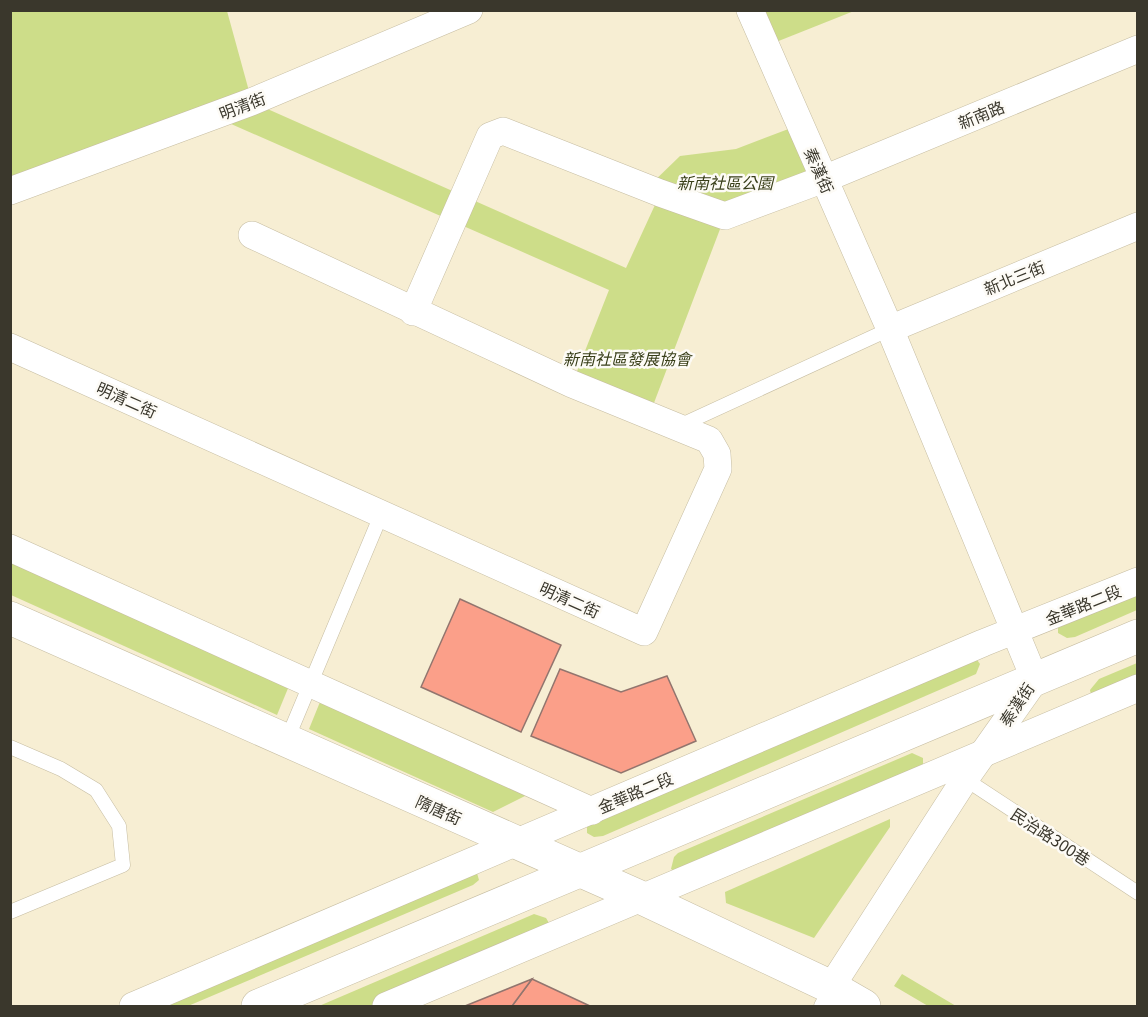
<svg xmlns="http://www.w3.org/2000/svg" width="1148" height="1017" font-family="Georgia,'Noto Sans TC',serif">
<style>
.green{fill:#cddd89}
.building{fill:#fb9f89;stroke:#92756e;stroke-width:1.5}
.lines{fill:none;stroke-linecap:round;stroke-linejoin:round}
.service-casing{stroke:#c6bda2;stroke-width:15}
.minor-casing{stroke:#c6bda2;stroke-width:28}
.tertiary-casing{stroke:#c6bda2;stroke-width:34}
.service{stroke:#fff;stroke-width:14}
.minor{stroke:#fff;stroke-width:27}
.tertiary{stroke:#fff;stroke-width:33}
.labels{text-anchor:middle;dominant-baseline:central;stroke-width:5;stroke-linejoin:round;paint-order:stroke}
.street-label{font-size:16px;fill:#3a372c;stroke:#fdfbf6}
.park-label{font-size:16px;font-style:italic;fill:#393f19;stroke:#fdfbf6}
</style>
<rect width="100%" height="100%" fill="#f7eed3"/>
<g class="green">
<polygon points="11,10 227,11 252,102 626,268 660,194 647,188 680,156 736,149 799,125 824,179 725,216 649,416 572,384 609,290 213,116 11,191"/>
<polygon points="751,11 854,11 766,46"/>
<polygon points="11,557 291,681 277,715 11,595"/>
<polygon points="1137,587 1137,610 1075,637 1067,638 1058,633 1058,625"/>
<polygon points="975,657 980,664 976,674 603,836 594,837 587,833 587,826"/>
<polygon points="1137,663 1137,685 1091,695 1090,690 1099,679"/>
<polygon points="322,697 537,790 493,812 309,729"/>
<polygon points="912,753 923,758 923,769 674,871 671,869 674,857 678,853"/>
<polygon points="890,819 890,827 814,938 726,903 725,892"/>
<polygon points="477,873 479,880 473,885 188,1006 146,1006"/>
<polygon points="534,914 546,918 549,923 545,933 371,1006 319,1006"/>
<polygon points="902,974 956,1006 928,1006 894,986"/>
</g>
<g class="building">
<polygon points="460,599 561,645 521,732 421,687"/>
<polygon points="560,669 621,692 667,676 696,741 621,773 531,736"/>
<polygon points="532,979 590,1006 512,1006"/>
<polygon points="532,979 512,1006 465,1006"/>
</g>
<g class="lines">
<defs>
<g id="service">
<polyline points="677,427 890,329"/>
<polyline points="286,742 381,515"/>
<polyline points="10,747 61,769 96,790 119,826 123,865 10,912"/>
<polyline points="965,779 1138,893"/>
<polyline points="821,1006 831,987"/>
</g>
<g id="minor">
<polyline points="750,10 890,329 1035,680 965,779 831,987"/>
<polyline points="10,191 251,102 469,10"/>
<polyline points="413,312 490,136 503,131 660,193 725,216 824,179 1138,49"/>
<polyline points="890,329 1138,226"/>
<polyline points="10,347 644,632 718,469 717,454 709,440 572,384 252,235"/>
<polyline points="10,548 592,811"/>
<polyline points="133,1006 983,643 1138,581"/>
<polyline points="386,1006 1138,688"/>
</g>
<g id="tertiary">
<polyline points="10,618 640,897 831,987 864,1006"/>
<polyline points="258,1006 1138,636"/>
</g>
</defs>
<use href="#service" class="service-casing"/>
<use href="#minor" class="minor-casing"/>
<use href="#tertiary" class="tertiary-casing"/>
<use href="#service" class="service"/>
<use href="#minor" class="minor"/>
<use href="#tertiary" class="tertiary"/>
</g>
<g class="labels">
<g class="street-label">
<text transform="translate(242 105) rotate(-21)">明清街</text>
<text transform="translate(981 114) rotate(-22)">新南路</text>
<text transform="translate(820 170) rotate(66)">秦漢街</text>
<text transform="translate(1014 277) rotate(-22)">新北三街</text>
<text transform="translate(127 399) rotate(24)">明清二街</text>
<text transform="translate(570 599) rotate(24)">明清二街</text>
<text transform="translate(1083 604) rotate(-22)">金華路二段</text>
<text transform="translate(1016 704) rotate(-56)">秦漢街</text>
<text transform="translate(635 792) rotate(-23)">金華路二段</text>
<text transform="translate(439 809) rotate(24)">隋唐街</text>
<text transform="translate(1051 836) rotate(33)">民治路300巷</text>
</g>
<g class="park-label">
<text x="725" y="182">新南社區公園</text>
<text x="627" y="358">新南社區發展協會</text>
</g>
</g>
<rect width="1148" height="1017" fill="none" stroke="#3a372c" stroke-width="24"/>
</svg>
